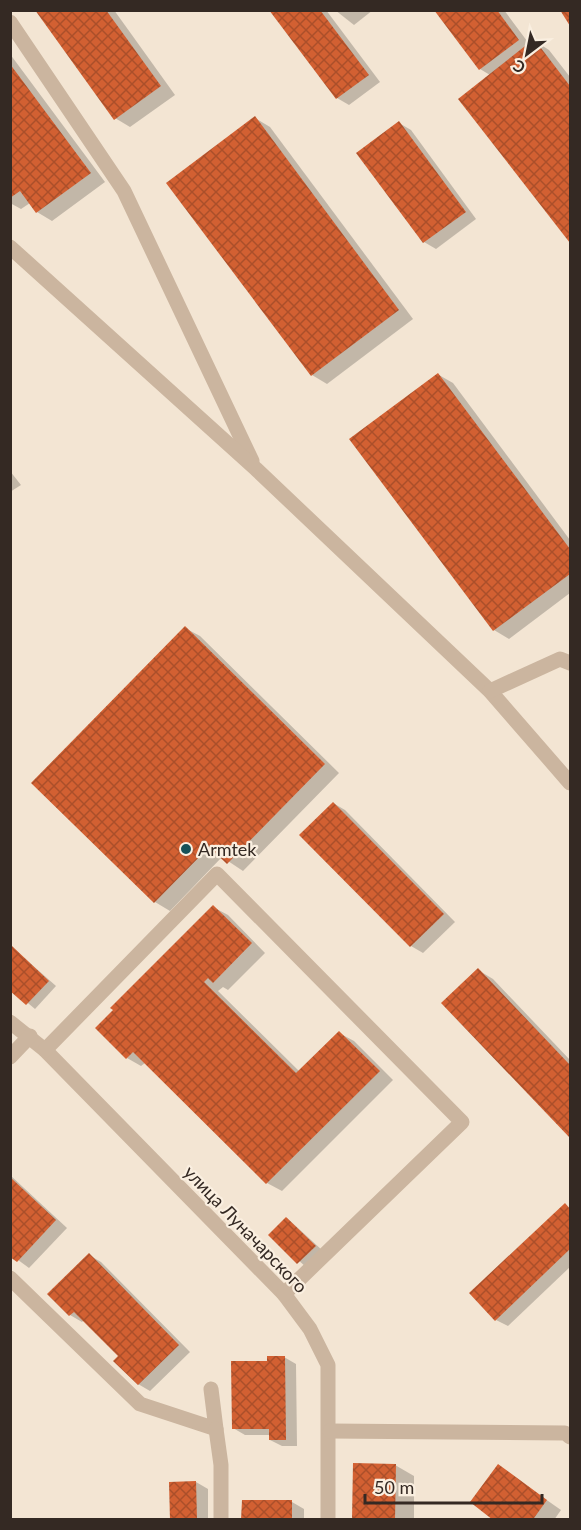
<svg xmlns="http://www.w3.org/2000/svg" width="581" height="1530" font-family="Lato,sans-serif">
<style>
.shadow{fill:#0003}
.building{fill:url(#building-cross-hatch)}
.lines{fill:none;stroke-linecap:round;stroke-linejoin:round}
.minor{stroke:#cbb59f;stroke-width:15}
.poi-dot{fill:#165158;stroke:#faefe0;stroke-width:2}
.labels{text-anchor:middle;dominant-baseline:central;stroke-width:4.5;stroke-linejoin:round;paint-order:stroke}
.poi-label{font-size:18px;fill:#342923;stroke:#faefe0;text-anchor:start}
.street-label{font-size:18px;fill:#342923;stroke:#faefe0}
</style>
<defs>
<pattern id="building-cross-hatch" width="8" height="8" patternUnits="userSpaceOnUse" patternTransform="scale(1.5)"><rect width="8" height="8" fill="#d26032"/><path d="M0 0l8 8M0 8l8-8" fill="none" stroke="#ab4f2a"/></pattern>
</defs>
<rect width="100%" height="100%" fill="#f3e5d3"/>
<g class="shadow">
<polygon points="37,10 114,10 175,95 130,127 115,118"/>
<polygon points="272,10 326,10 380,82 349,105 337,98"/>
<polygon points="335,10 373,10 354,25"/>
<polygon points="436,10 504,10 530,45 535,41 549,50 570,77 570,240 460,99 490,75 480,69"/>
<polygon points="10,54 105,182 52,221 37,212 30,203 21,209 10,203"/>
<polygon points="255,118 270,127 413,319 327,384 312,375"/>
<polygon points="399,123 411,130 476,219 436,249 424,242"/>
<polygon points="439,375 453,383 570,540 570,593 509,639 494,630"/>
<polygon points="10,471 21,485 10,492"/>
<polygon points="185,628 200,636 339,773 243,871 222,857 170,911 155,902"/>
<polygon points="333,803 345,810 455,922 423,953 411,946"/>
<polygon points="213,907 228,915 265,953 228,990 223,987 218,991 300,1072 339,1033 354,1041 393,1080 282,1191 267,1183 145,1063 141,1066 127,1058"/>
<polygon points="13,948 56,986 35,1009 10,988"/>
<polygon points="478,970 493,979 570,1060 570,1136 443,1003"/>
<polygon points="10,1175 67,1228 29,1268 10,1254"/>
<polygon points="565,1204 570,1208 570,1267 508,1326 496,1320"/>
<polygon points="287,1218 323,1251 306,1267 270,1235"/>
<polygon points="89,1255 101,1262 190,1352 150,1391 138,1384 120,1356 84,1320 82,1322 70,1315 50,1294"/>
<polygon points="284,1357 296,1364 297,1446 282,1446 270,1440 270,1435 245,1435 233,1428 269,1362"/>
<polygon points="395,1465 414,1476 414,1520 354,1520"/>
<polygon points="498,1466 561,1510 554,1520 496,1520"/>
<polygon points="196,1482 208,1489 208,1520 171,1520"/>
<polygon points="292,1502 304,1509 304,1520 243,1520"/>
</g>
<g class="building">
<polygon points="35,10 106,10 161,86 114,120"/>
<polygon points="269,10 320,10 369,75 336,99"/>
<polygon points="434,10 497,10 519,40 479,70"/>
<polygon points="560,10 570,10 570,26"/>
<polygon points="534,39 570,86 570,243 458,99"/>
<polygon points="10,64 91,173 36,213 20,191 10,198"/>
<polygon points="255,116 399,310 311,376 166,183"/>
<polygon points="399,121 466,212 423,243 356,153"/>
<polygon points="438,373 570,549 570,574 493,631 349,439"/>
<polygon points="185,626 325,764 227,864 209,847 154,903 31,783"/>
<polygon points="333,802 444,914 410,947 299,835"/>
<polygon points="213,905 252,943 213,983 208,978 204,982 296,1073 339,1031 380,1071 266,1184 133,1052 126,1059 95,1028 113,1010 110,1008"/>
<polygon points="12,946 49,981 26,1005 10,991"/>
<polygon points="478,968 570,1065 570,1138 441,1003"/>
<polygon points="10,1177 56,1220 17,1262 10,1257"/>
<polygon points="565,1203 570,1209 570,1249 495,1321 469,1293"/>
<polygon points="286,1217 316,1246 297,1264 268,1235"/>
<polygon points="89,1253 179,1345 138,1385 113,1361 118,1356 74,1312 69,1316 47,1294"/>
<polygon points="267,1356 285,1356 286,1440 269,1440 269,1429 232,1429 231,1361 267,1361"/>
<polygon points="353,1463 396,1464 395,1520 352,1520"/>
<polygon points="498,1464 547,1500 534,1518 536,1520 493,1520 470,1502"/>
<polygon points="196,1481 197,1520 170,1520 169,1482"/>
<polygon points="242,1500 292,1500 292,1520 241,1520"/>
</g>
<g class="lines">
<g class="minor">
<polyline points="10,22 124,191 252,461"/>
<polyline points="10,247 256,469 490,691 570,783"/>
<polyline points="490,691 560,659 570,663"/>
<polyline points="10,1022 45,1050 284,1294 310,1329 328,1365 328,1520"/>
<polyline points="45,1050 217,874 462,1122 284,1294"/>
<polyline points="10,1057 30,1036"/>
<polyline points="10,1278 140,1404 216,1429 211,1389"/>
<polyline points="216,1429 221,1465 221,1520"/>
<polyline points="330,1431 565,1433 570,1437"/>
</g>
</g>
<circle class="poi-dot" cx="186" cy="849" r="6"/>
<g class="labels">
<g class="poi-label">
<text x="198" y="849">Armtek</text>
</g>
<g class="street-label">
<text transform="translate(246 1229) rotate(46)">улица Луначарского</text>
</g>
</g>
<rect width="581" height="1530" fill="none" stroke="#342923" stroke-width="24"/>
<g transform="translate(527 54) rotate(212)" stroke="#faefe0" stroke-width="4.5" paint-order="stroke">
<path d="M0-4.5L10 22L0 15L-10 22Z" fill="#342923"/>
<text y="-9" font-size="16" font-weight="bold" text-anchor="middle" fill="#342923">С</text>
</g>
<path d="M365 1494v9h177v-9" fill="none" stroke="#342923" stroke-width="3"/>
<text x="374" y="1494" font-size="18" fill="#342923" stroke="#faefe0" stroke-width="4.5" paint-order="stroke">50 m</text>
</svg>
